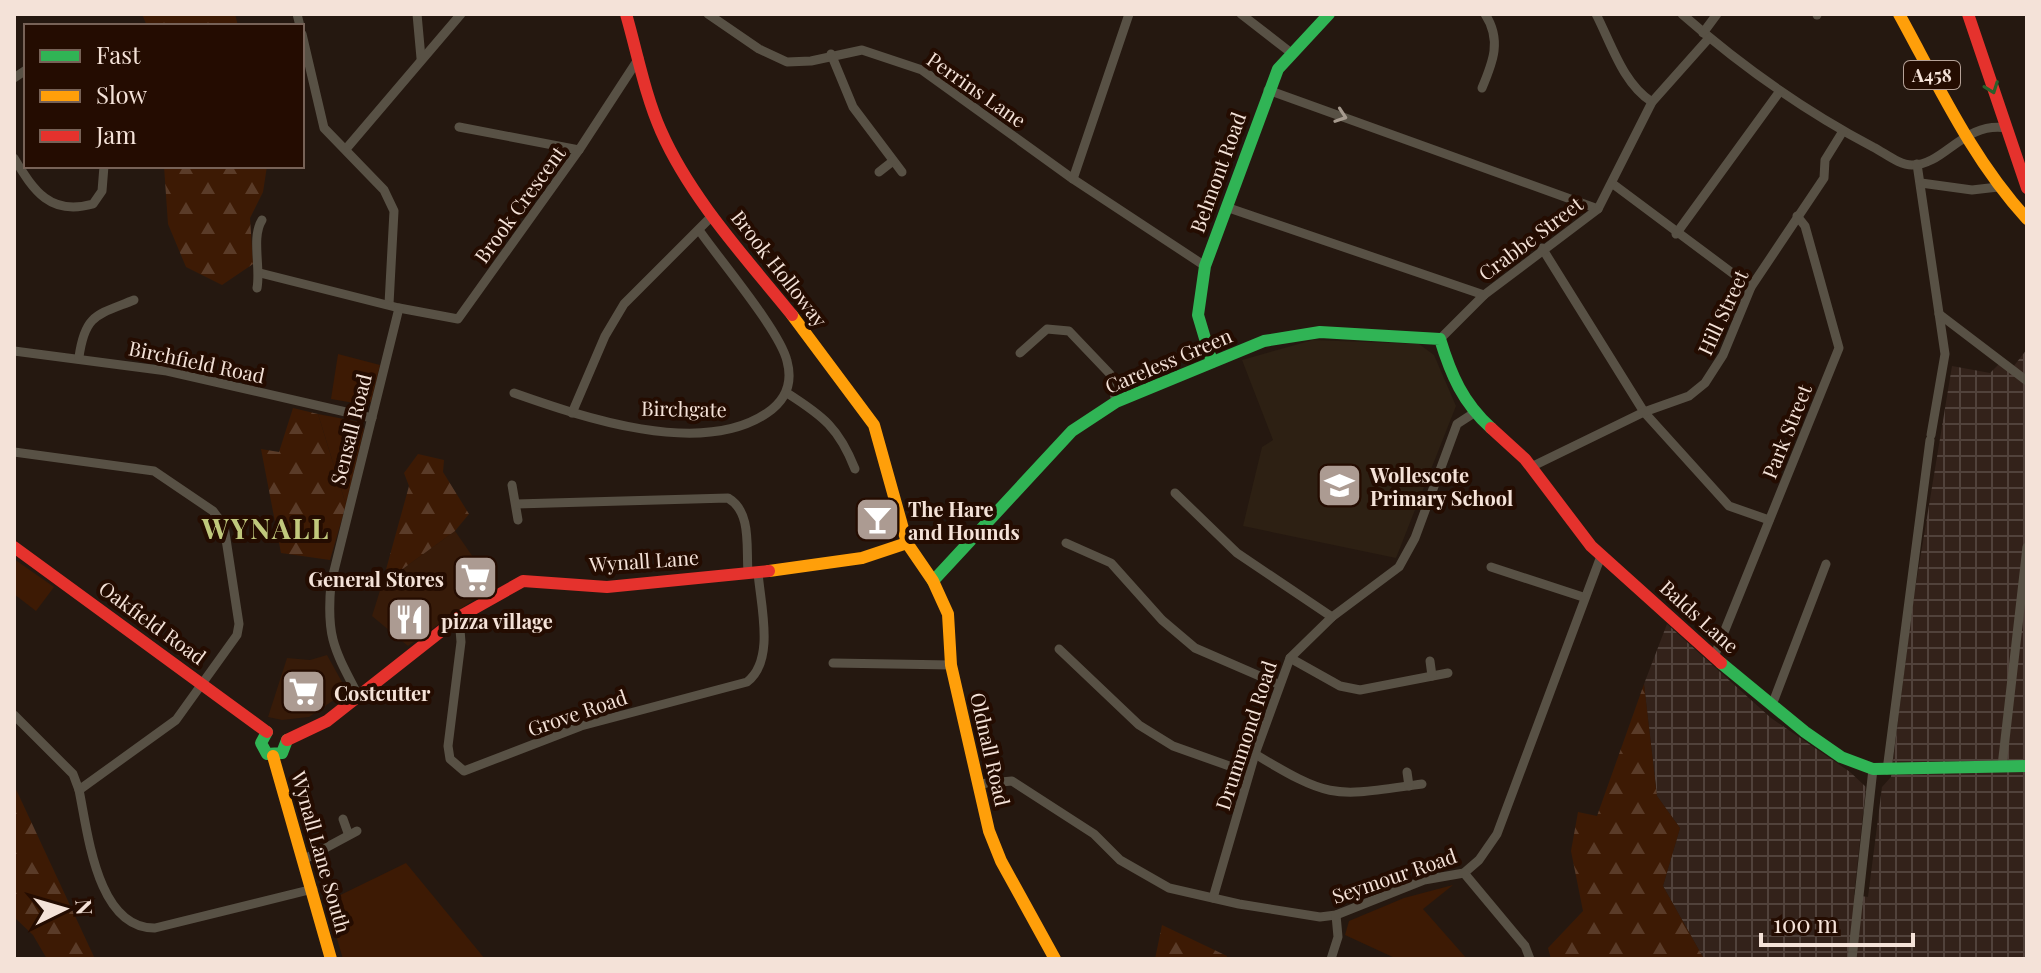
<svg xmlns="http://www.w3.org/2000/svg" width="2041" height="973" font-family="'Playfair Display',serif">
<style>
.built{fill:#371b09}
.industrial{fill:url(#industrial-grid)}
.education{fill:#2d2013}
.grass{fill:#3d1a04}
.forest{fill:url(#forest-firs)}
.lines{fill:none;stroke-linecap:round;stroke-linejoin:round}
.street{stroke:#585145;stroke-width:9}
.fast{stroke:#30b455;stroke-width:12}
.slow{stroke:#ff9f0a;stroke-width:12}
.jam{stroke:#e5322d;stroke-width:12}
.oneway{stroke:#2a602b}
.oneway2{stroke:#a69a8e}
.labels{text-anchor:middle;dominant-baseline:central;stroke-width:8;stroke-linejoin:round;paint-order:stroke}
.shield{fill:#240c01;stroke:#b6a298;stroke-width:2}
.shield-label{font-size:18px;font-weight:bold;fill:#f4e2d8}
.street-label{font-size:20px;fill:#f4e2d8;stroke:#240c01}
.poi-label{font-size:20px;font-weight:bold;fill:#f4e2d8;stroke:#240c01;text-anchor:start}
.district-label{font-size:28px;font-weight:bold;letter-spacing:2px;fill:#c0c87c;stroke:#240c01}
</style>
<defs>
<pattern id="industrial-grid" width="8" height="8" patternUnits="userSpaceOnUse" patternTransform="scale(2)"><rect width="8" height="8" fill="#33221a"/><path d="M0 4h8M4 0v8" fill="none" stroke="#51423b"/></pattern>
<pattern id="forest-firs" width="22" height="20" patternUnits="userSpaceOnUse" patternTransform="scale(2)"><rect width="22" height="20" fill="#3d1a04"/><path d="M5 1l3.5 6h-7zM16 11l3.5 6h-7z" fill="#5a3b28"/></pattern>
</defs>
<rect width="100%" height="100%" fill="#251810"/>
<g class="built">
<polygon points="455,531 493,586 408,646 372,616 382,584"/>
<polygon points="327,655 347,691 309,717 282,720 268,717 287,658 310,660"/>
</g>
<polygon class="industrial" points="2027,349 2027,959 1704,959 1663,886 1680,828 1657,796 1644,684 1667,624 1771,718 1850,772 1866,787 1854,895 1868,897 1882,787 1891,777 1913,602 1952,366 1990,373 2000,363 2010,371"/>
<polygon class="education" points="1313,340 1419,344 1434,355 1456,406 1396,558 1243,526 1262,447 1273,440 1242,360"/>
<g class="grass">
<polygon points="338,354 380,365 371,402 366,405 331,399"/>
<polygon points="318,414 360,422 364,429 346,505"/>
<polygon points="14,559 54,587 36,611 14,594"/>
<polygon points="406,863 485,959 343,959 326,902"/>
<polygon points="1453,885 1423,909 1467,959 1397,959 1345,935 1349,921 1404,898"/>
</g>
<g class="forest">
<polygon points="142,14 235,14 238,26 147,26"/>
<polygon points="164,166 267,166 263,192 250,218 253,264 222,285 186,267 168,224"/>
<polygon points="293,408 318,414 346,505 330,560 281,553 261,449 279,452"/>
<polygon points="418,454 444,460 443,472 469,514 455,531 382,584 409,486 404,473"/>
<polygon points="1644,684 1657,796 1680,828 1663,886 1704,959 1551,959 1548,948 1583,911 1571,851 1578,812 1597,816"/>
<polygon points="14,785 95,959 47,959 33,935 14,917"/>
<polygon points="1162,925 1227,956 1226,959 1155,959"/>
</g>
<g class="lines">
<g class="street">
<polyline points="297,14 300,26"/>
<polyline points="417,14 421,58"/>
<polyline points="708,14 759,49 787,62 811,61 862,50 922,70 1073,179 1205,266"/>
<polyline points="1241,14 1290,52"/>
<path d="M1596,14c15,29 27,70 56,88"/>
<path d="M1682,14c58,51 123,97 191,133 12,6 26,18 39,18 33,0 51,-44 95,-37"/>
<polyline points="1817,15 1817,14"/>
<polyline points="1703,33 1717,14"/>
<polyline points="302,34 324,128 384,190 394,211 389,304"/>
<polyline points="831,54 853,107 902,172"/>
<polyline points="14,78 26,70"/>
<path d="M1482,88c11,-26 20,-48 3,-74"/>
<polyline points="1268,90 1598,209"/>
<polyline points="459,127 579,150"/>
<polyline points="346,149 461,14"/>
<path d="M14,158c20,33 36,58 79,46l9,-13 2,-25"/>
<polyline points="1917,164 1945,354 1931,435"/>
<polyline points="879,172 893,161"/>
<polyline points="1073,179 1129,14"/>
<polyline points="1921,183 1972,190 1998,187"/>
<polyline points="1613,184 1751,287"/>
<polyline points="1226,207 1484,295"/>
<polyline points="1676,234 1780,91"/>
<polyline points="1542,248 1644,412 1729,506 1769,520"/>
<polyline points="260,273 399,308 458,319 579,150 639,58"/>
<path d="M257,288c4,-20 -6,-51 5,-68"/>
<polyline points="1939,314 2027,381"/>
<polyline points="1440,339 1484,295 1598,209 1652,102 1709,38"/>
<polyline points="14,351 167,371 372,418"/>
<polyline points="1020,353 1047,329 1069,331 1110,374 1116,402"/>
<path d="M79,357c6,-43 18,-42 55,-57"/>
<path d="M514,393c68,24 187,65 253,20 19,-13 26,-30 20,-52 -7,-30 -68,-102 -88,-131"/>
<path d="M787,393c36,23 52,35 68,76"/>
<polyline points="572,413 605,336 624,304 713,215"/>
<path d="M14,452l140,19 59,40 11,15 15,98 -2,11 -61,85 -97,70c9,43 18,139 76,138l158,-39"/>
<polyline points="1531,467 1644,412 1689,396 1705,383 1723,355 1751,287 1824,178 1825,160 1843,131"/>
<polyline points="512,485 518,520"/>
<polyline points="1175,493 1237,553 1332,617"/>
<path d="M516,504l212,-6c24,14 18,49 20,74"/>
<polyline points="1066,543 1111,563 1162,620 1195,648 1278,684"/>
<polyline points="1491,567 1583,597"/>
<path d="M459,617l2,25 -13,104 2,13 14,12 117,-45 166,-44c29,-22 13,-79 11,-110"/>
<polyline points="1059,649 1139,725 1173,746 1249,773"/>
<polyline points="1714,657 1839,348 1805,226 1797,216"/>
<polyline points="1290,658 1340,686 1360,690 1448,673"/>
<polyline points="1430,661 1432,676"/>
<polyline points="833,663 951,665"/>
<path d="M358,695c-24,-46 -32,-58 -27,-112l68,-275"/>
<polyline points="1772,705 1826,564"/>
<polyline points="14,715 73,774 79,790"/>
<path d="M1255,754c78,47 79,42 167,30"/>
<polyline points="2002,766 2027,547"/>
<polyline points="1887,770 1930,440"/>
<polyline points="1407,772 1409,786"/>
<polyline points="978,784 1012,781 1094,834 1120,860 1169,888 1239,904 1320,917 1336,915 1424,880 1464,873 1479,860 1497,834 1601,556"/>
<polyline points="343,819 348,833"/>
<polyline points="303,860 357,831"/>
<polyline points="1464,873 1525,946 1530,959"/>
<polyline points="1213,898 1255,754 1290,658 1332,617 1399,567 1415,538 1457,424 1474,413"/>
<polyline points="1331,959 1338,937 1336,915"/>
<polyline points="1852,959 1873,769"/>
</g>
<g class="fast">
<polyline points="1212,362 1198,315 1205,266 1278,69 1329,14"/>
<path d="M933,581l139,-150 44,-29 148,-61 56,-9 120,7c11,36 23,64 51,89"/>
<polyline points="1721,663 1805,732 1841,757 1873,769 2027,766"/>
<polyline points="267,732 261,743 267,754 282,753 287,740"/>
</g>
<g class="slow">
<path d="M1899,14c39,71 73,145 128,205"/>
<polyline points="792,315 874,425 907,543 933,581 948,614 951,665 989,831 1001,861 1055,959"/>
<polyline points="769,571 862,558 907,543"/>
<polyline points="273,756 331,959"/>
</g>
<g class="jam">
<path d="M626,14c11,38 19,81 35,117 30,68 85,127 131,184"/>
<polyline points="1968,14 2027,188"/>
<polyline points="1491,428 1525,459 1591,546 1721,663"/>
<polyline points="14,547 267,732"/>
<polyline points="287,740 327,721 459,617 523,581 607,587 769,571"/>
</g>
</g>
<defs><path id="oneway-chevron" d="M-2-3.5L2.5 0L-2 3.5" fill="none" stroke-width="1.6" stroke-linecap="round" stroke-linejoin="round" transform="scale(2)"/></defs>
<use class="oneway" href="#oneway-chevron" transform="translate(1992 88) rotate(70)"/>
<use class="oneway2" href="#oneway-chevron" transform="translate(1341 116) rotate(19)"/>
<defs>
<symbol id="school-square" viewBox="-11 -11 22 22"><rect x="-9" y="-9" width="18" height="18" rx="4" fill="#ac9b92" stroke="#240c01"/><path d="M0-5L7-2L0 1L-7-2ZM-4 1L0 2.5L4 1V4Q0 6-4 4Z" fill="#fff"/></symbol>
<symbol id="bar-square" viewBox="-11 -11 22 22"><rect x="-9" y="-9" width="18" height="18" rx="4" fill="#ac9b92" stroke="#240c01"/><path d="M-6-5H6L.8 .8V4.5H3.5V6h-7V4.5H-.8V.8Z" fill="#fff"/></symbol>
<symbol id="supermarket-square" viewBox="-11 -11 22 22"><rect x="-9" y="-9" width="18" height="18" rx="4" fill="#ac9b92" stroke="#240c01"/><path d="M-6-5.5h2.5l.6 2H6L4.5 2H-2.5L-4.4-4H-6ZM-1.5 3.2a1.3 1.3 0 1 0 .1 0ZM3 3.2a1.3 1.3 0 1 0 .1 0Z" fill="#fff"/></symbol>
<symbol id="restaurant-square" viewBox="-11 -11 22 22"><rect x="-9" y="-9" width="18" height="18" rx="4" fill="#ac9b92" stroke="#240c01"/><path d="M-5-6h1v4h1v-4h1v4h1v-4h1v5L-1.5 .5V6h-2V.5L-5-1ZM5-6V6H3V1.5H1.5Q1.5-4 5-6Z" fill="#fff"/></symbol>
</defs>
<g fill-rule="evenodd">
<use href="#school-square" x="1314" y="460" width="51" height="51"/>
<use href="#bar-square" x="852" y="494" width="51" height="51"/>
<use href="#supermarket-square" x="450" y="552" width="51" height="51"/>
<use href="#restaurant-square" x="384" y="594" width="51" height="51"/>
<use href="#supermarket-square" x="278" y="666" width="51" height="51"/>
</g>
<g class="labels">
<rect class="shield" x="1904" y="61" width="56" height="28" rx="6"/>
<g class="shield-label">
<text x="1932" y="75">A458</text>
</g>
<g class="street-label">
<text transform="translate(977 89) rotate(35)">Perrins Lane</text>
<text transform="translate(1217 172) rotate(-70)">Belmont Road</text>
<text transform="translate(519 204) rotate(-54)">Brook Crescent</text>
<text transform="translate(1530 238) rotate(-37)">Crabbe Street</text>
<text transform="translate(780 268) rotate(52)">Brook Holloway</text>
<text transform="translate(1722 312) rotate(-65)">Hill Street</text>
<text transform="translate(1168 360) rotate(-23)">Careless Green</text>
<text transform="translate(197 361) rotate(12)">Birchfield Road</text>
<text transform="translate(684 408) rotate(1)">Birchgate</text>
<text transform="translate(350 429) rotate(-76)">Sensall Road</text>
<text transform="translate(1786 431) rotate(-68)">Park Street</text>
<text transform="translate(644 560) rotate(-4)">Wynall Lane</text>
<text transform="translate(1700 616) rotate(42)">Balds Lane</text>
<text transform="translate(153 622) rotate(36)">Oakfield Road</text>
<text transform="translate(577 712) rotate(-19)">Grove Road</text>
<text transform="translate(1245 735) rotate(-72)">Drummond Road</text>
<text transform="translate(991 749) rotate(77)">Oldnall Road</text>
<text transform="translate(322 852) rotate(74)">Wynall Lane South</text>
<text transform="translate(1394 875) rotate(-19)">Seymour Road</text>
</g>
<g class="poi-label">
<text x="1370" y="474">Wollescote<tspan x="1370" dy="23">Primary School</tspan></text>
<text x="908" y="508">The Hare<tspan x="908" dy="23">and Hounds</tspan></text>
<text x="444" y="578" text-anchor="end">General Stores</text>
<text x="441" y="620">pizza village</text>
<text x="334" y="692">Costcutter</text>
</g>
<g class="district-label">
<text x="266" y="527">WYNALL</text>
</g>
</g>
<rect width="2041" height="973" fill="none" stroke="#f4e2d8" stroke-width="32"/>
<rect x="24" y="24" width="280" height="144" fill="#240c01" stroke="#776257" stroke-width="2"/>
<rect x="40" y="50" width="40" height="12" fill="#30b455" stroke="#776257" stroke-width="2"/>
<text x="96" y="64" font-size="24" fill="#f4e2d8">Fast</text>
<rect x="40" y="90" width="40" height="12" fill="#ff9f0a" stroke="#776257" stroke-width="2"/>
<text x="96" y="104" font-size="24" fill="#f4e2d8">Slow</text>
<rect x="40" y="130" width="40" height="12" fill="#e5322d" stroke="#776257" stroke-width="2"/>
<text x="96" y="144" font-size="24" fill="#f4e2d8">Jam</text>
<g transform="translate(64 909) rotate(85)" stroke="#240c01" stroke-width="6" paint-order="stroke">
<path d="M0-6L14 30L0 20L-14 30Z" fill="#f4e2d8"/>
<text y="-12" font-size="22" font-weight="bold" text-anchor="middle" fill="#f4e2d8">N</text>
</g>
<path d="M1761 933v12h152v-12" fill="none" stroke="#f4e2d8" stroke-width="4"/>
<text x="1773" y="933" font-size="24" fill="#f4e2d8" stroke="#240c01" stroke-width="6" paint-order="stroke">100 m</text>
</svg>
